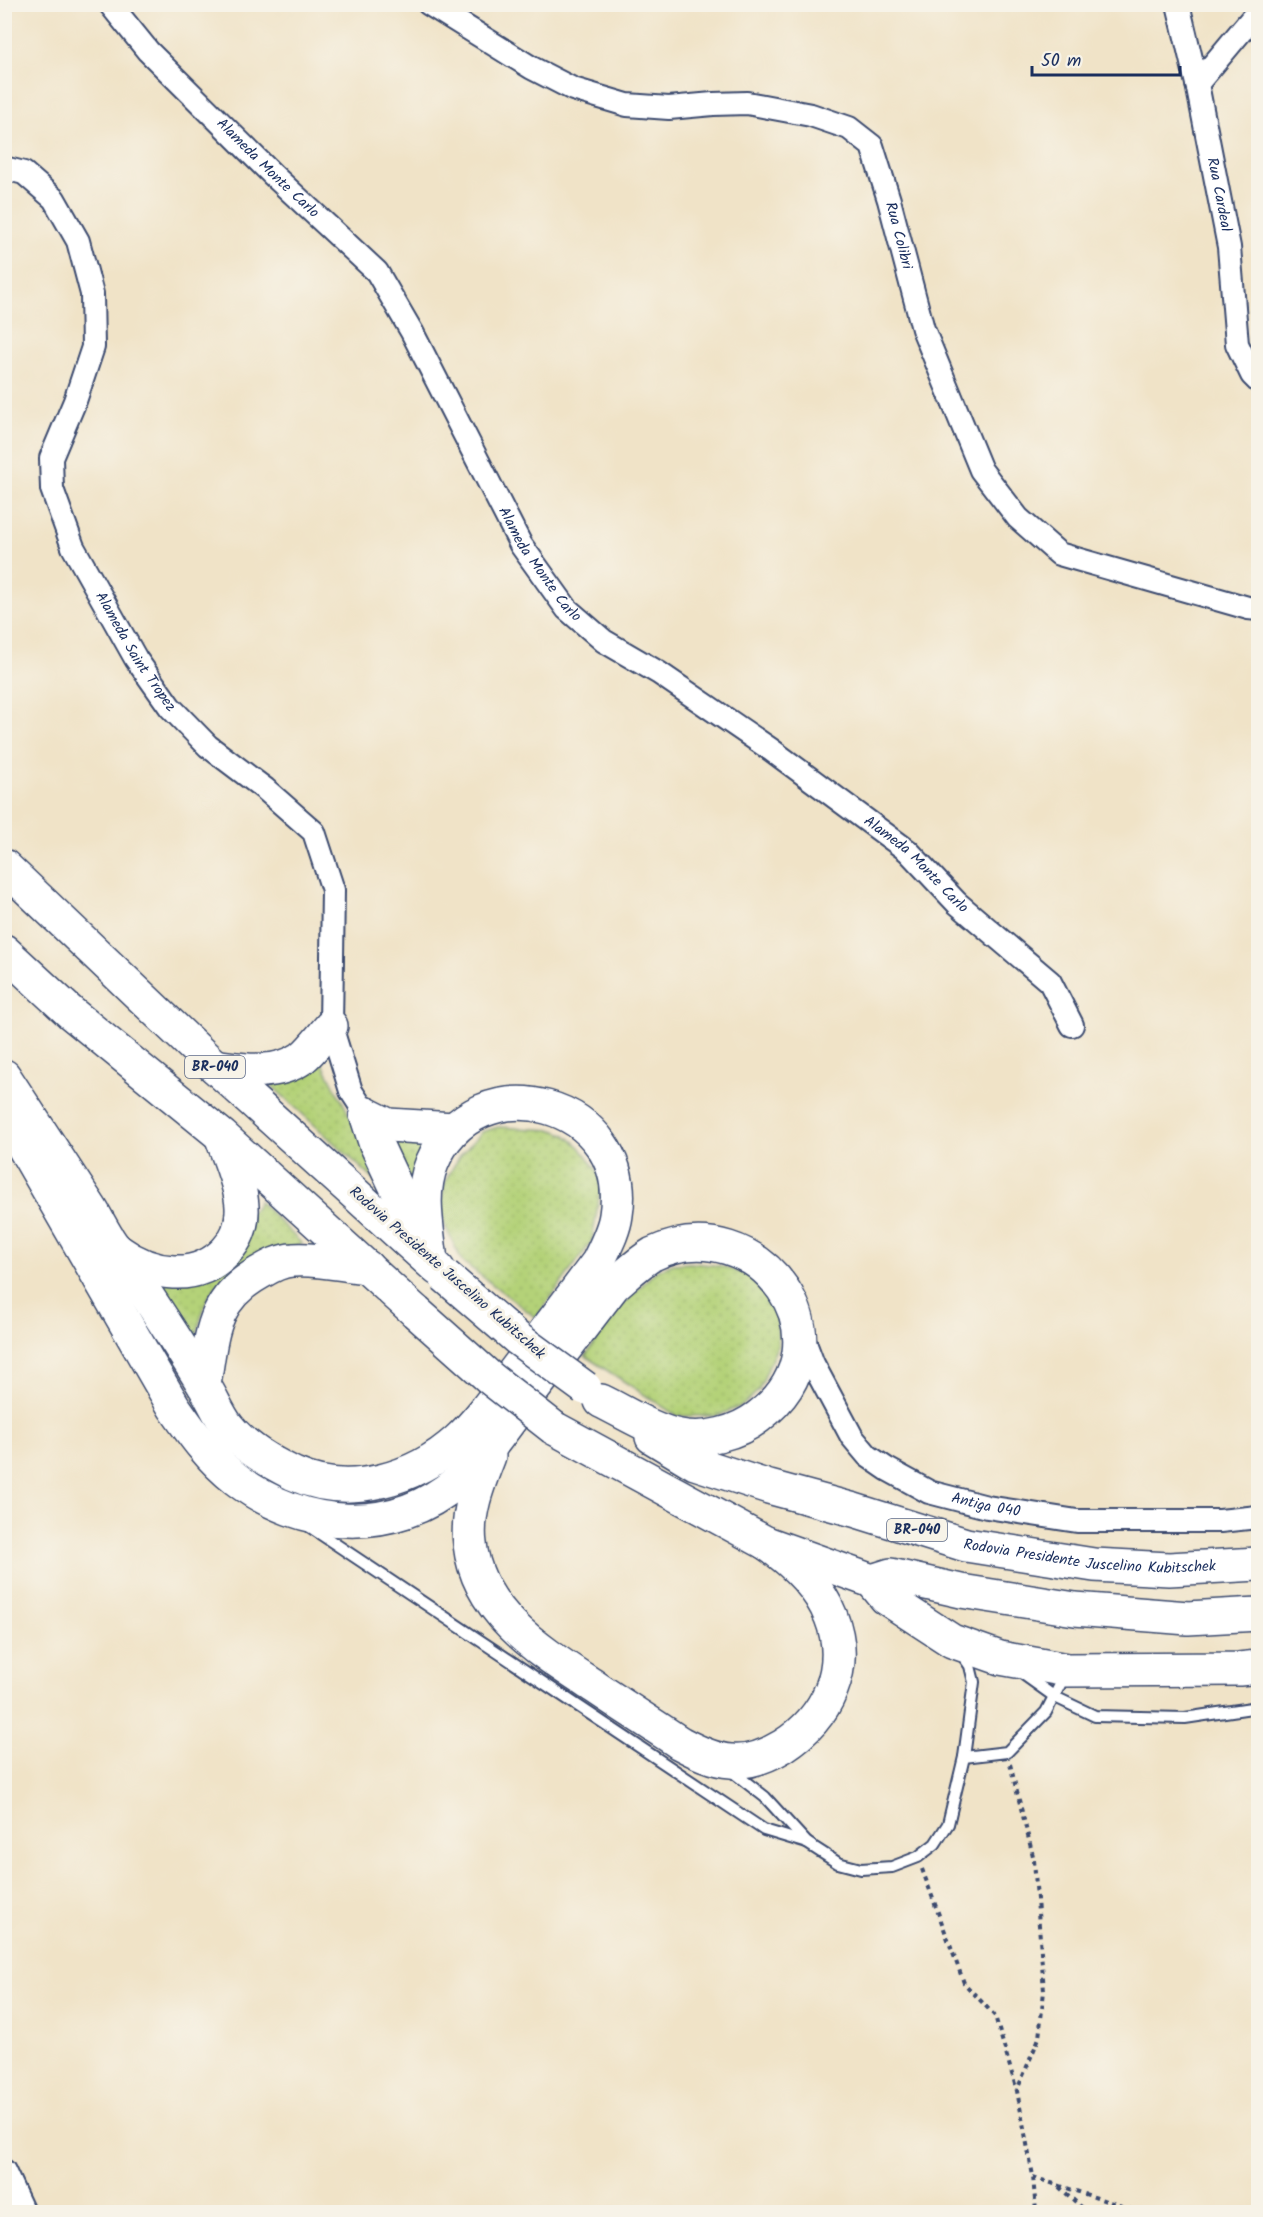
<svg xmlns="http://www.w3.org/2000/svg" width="1263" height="2217" font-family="Kalam,sans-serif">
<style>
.grass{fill:url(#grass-dots);stroke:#68806b;stroke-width:1.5}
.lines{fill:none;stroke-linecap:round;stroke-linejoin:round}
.service-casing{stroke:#3b4a6e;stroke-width:14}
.minor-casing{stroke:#3b4a6e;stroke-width:26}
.motorway-casing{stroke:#3b4a6e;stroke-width:36}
.path{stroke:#3b4a6e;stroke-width:4;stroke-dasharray:4.5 4.5;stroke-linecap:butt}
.service{stroke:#fff;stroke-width:10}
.minor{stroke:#fff;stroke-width:22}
.motorway{stroke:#fff;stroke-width:33}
.motorway-bridge-casing{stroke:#3b4a6e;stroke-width:36;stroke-linecap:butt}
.motorway-bridge{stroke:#fff;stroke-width:33}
.labels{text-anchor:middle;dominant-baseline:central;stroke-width:6;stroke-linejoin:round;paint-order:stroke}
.shield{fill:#f7f3e8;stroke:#5d6a87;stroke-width:1.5}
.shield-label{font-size:14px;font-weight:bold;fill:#1b2f5e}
.street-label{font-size:15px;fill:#1b2f5e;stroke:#f7f3e8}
</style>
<defs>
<pattern id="grass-dots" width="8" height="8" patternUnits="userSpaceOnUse" patternTransform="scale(1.5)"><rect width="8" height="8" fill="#b4d278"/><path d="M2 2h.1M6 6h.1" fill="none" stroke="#9ab56a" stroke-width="1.8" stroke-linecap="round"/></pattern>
</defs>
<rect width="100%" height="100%" fill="#f7f3e8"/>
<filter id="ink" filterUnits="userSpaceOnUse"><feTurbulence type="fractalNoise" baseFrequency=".0167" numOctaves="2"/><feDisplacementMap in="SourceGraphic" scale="12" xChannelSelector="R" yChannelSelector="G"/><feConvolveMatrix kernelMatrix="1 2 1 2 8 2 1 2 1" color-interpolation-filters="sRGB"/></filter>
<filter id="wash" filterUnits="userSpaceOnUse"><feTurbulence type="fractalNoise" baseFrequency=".008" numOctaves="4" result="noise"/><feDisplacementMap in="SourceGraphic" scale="24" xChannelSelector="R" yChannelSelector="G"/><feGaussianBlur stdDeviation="1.35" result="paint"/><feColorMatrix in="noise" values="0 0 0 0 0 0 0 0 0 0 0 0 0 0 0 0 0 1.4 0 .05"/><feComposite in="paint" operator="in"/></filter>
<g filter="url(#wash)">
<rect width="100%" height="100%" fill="#f0e3c7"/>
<g class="grass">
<polygon points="322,1062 385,1184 382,1187 271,1085"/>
<polygon points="498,1127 554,1130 566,1135 580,1147 598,1172 601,1186 592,1241 536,1318 462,1261 445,1226 441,1207 444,1186 449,1174 460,1156 482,1132"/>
<polygon points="384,1137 429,1141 410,1188"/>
<path d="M259,1201l43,43c-32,12 -76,21 -94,54 -7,14 -10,33 -14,49l-43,-71 14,3 91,-71z"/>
<polygon points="690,1263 721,1266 750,1276 767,1293 777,1314 778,1344 759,1390 742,1406 716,1416 677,1416 585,1356 619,1309 655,1272 673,1264"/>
</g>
</g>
<g filter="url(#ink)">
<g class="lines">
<defs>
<g id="service">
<polyline points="310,1527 764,1830 807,1843"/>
<polyline points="1020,1672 1055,1697 1095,1716 1185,1718 1258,1707"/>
<polyline points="964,1757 1007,1752 1046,1712 1065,1675"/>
<polyline points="729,1769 765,1797 807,1843 838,1863 861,1869 892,1867 918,1857 935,1844 948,1824 964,1757 974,1682 970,1666 961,1653"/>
</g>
<g id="minor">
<path id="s1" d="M110,4l38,47 125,124 104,97 35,60 109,213 46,64 37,32 55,32 111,76 138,102 49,52 93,79 22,43"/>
<path id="s2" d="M429,4l103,64 41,21 54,16 42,3 44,-4 34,-1 64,12 38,13 23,18 17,54 34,129 58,141 37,48 41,36 189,54 10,1"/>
<path id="s3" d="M1178,4l19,80 32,163 8,97 15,31 6,6"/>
<polyline points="1197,84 1258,11"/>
<path id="s4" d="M4,168l20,5 30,26 24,42 14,53 1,53 -18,54 -24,57 1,31 21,58 63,112 34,48 38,39 57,43 49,43 19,58 -2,136 20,65 15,23"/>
<path id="s5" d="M802,1335l11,29 39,73 16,19 19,13 42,23 58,15 90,14h143l38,-4"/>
<polyline points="4,2171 23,2212"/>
</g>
<g id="motorway">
<polyline points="4,866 214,1066 438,1269"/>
<polyline points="4,951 71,1013 222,1136 416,1312"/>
<path d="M214,1066c29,4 62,10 88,-8 10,-8 20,-22 29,-32"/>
<path d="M4,1076c29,44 58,89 87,133 7,11 18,35 27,42 33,24 78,32 108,0 31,-32 10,-74 -3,-110"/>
<path d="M4,1113l170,294c18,26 37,53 62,72 66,51 157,58 222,2 25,-21 44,-51 64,-77 31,-39 61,-79 92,-119 12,-10 25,-23 39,-31 105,-50 206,88 105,163 -21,16 -52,24 -78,19 -27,-5 -54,-23 -79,-35"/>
<polyline points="366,1114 375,1142 422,1242"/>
<polyline points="366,1114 388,1125 454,1129"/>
<path d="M117,1250c29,45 59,88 86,134 9,13 15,30 25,43 17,21 42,35 66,47 55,25 121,5 164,-34 25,-23 45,-54 66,-81 25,-32 50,-65 74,-97 7,-15 16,-31 18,-47 18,-113 -140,-157 -184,-52 -13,31 -4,67 -1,99"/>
<path d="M204,1384c8,-49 7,-84 55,-111 10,-6 22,-13 34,-13 24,-2 51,5 74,7"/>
<polyline points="554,1428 766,1543 872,1581 891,1575 961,1591 1075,1609 1188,1618 1258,1614"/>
<path id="s6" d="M652,1437l43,26 74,24 85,23 112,35 128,20 75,4 89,-5"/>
<path d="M489,1456c-11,28 -23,58 -19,88 8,70 72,108 125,143 28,19 57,37 85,56 15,8 33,17 51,18 18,2 37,-6 52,-15 44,-28 68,-78 48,-129 -12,-31 -39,-56 -65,-74"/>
<polyline points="872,1581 886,1598 952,1641 1000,1658 1067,1670 1239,1669 1258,1667"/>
</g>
</defs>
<use href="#service" class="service-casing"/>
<use href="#minor" class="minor-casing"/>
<use href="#motorway" class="motorway-casing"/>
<g class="path">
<polyline points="1010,1764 1034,1860 1044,1991 1039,2038 1017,2090"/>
<polyline points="922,1869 964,1983 995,2016 1017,2091 1033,2176 1036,2212"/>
<polyline points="1033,2177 1140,2212"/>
<polyline points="1059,2187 1087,2212"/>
</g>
<use href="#service" class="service"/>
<use href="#minor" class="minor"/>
<use href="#motorway" class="motorway"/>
<defs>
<g id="motorway-bridge">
<polyline points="445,1276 518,1339 585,1388"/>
<polyline points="416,1312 490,1378 554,1428"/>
</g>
</defs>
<use href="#motorway-bridge" class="motorway-bridge-casing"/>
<use href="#motorway-bridge" class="motorway-bridge"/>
</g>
</g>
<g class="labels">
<g class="shield">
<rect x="185" y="1056" width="60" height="22" rx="4.5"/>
<rect x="887" y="1519" width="60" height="22" rx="4.5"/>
</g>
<g class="shield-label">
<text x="215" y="1067">BR-040</text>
<text x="917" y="1530">BR-040</text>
</g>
<g class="street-label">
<text stroke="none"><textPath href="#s1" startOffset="228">Alameda Monte Carlo</textPath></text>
<text stroke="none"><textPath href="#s3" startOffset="195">Rua Cardeal</textPath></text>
<text stroke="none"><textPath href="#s2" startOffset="572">Rua Colibri</textPath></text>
<text stroke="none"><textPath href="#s1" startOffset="714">Alameda Monte Carlo</textPath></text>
<text stroke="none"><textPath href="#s4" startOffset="550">Alameda Saint Tropez</textPath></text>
<text stroke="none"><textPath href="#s1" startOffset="1200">Alameda Monte Carlo</textPath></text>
<text transform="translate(447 1273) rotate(41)">Rodovia Presidente Juscelino Kubitschek</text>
<text stroke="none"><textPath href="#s5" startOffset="268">Antiga 040</textPath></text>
<text stroke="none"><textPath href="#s6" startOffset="458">Rodovia Presidente Juscelino Kubitschek</textPath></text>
</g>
</g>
<rect width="1263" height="2217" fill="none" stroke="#f7f3e8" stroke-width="24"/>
<path d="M1032 66v9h148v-9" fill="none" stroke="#1b2f5e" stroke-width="3"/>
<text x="1041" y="66" font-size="18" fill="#1b2f5e" stroke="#f7f3e8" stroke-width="4.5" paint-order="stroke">50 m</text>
</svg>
